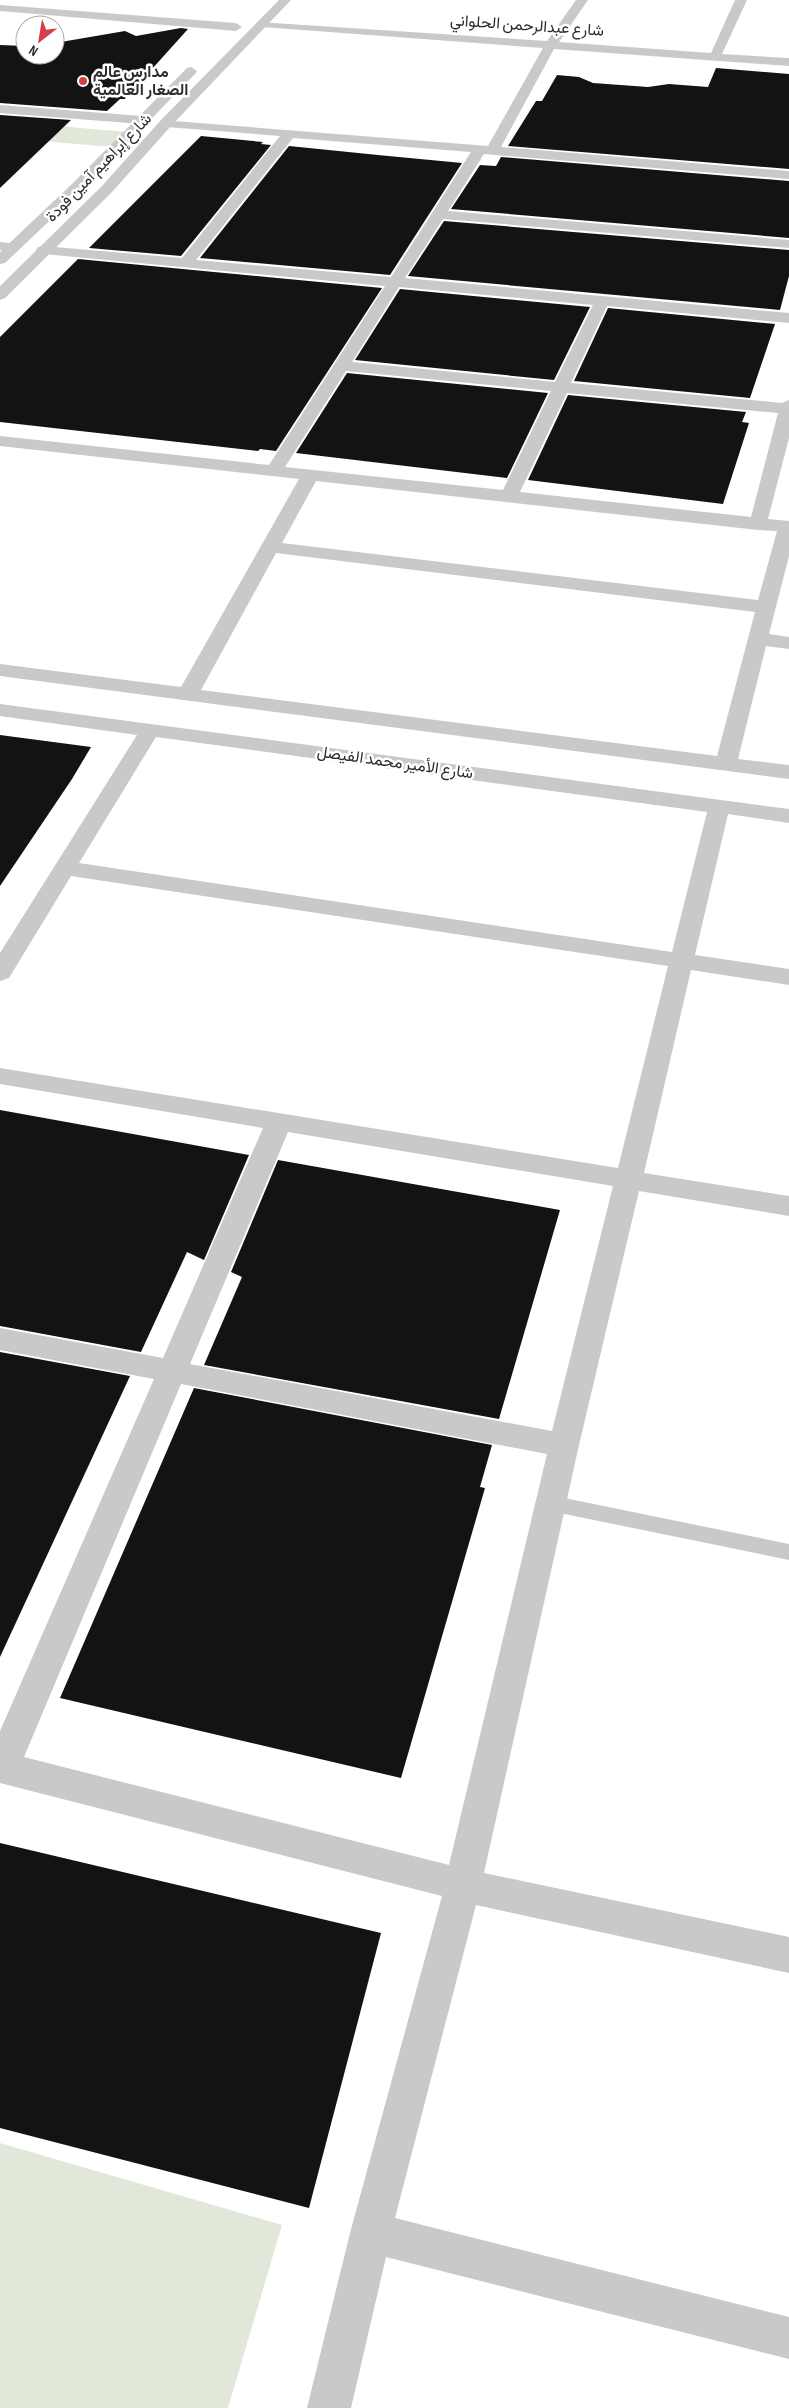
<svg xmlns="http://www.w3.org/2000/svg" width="789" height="2408" font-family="'Sofia Sans Condensed',Vazirmatn,sans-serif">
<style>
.green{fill:#e1e8da}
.building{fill:#131313}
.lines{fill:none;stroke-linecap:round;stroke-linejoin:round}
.service{fill:#c9c9c9;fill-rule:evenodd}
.minor{fill:#c9c9c9;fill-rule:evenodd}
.tertiary{fill:#c9c9c9;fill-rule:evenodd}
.poi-dot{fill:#d04045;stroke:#fff;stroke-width:2}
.labels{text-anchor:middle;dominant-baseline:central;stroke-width:5;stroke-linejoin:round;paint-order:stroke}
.far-street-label{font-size:16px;fill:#2c2c2c;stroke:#fff}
.far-poi-label{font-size:16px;font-weight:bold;fill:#2c2c2c;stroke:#fff;text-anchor:start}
</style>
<rect width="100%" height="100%" fill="#fff"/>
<g class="green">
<polygon points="23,123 127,132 112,147 7,138"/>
<polygon points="0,2143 282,2225 228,2408 0,2408"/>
</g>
<g class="building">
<polygon points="181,28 188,29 125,99 120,99 107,111 0,103 0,45 25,46 25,55 55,55 55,43 125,31 136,36"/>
<polygon points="716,68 789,74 789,169 508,146 536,101 542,101 557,75 579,77 593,83 648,87 669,84 708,87"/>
<polygon points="0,115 71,120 0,188"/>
<polygon points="201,136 263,142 261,144 271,145 181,256 89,248"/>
<polygon points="289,146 378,155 462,163 390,275 200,258"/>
<polygon points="501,157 789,181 789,238 451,209 480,165 496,166"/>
<polygon points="444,221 789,250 789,276 780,310 408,276"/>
<polygon points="78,259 382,288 276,451 260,449 258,451 0,422 0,337"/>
<polygon points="400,289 590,307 554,380 355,360"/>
<polygon points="608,308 775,324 750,398 574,381"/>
<polygon points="347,373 548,393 507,478 296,453"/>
<polygon points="568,395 746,412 742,422 749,423 723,504 528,480"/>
<polygon points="0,735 91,747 72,779 0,886"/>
<polygon points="0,1110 249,1155 204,1260 187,1252 141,1352 0,1326"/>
<polygon points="278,1160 560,1210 499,1419 204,1365 242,1277 231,1272"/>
<polygon points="0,1352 130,1376 0,1657"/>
<polygon points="194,1388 492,1445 480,1487 485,1488 401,1778 60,1698"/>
<polygon points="0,1843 381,1933 309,2208 0,2128"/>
</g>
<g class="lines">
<polygon class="service" points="550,1495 789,1544 789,1560 550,1511 543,1509 540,1503 543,1497"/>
<g class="minor">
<path d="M576,0h12l-29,42 152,11 24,-53h12l-25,54 67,4v8l-235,-17 -53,98 288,24v8l-305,-25 -36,57 341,29v8l-346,-29 -38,59 384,35v10l-182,-17 -36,77 211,20 7,-3v38l-21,81 21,2v35l-20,78 20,3v12l-23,-3 -28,113 51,6v14l-789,-103v-12l181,23 118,-208 -299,-33v-10l269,29 116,-179 -342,-32 -7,-4 2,-3 5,-1 139,12 98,-122 -114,-9 -5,-1 -1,-3 1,-3 327,26 55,-98 -281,-21 -4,-1 -2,-2 2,-2 289,19zM293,138l178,14 -80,125 -195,-17zM399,287l194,18 -38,77 -203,-20zM346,371l205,20 -48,99 -218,-23zM567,393l211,20 -27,104 -231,-25zM316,481l442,49 19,1 -19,69 -476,-57zM276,553l479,59 -38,144 -516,-66z"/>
<polygon points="0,5 236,23 242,27 236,31 0,11"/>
<polygon points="0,105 142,116 148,120 142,124 0,113"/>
<polygon points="0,242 18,244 20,247 13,251 0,250"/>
<path d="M0,704l789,105v14l-61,-9 -33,141 94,14v16l-98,-15 -47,203 145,23v20l-150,-25 -60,254 -95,428 305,64v36l-313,-68 -81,313 394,99v42l-403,-102 -35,151h-44l43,-175 92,-337 -442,-113v-52l154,-352 -154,-29v-22l163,30 100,-230 -263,-44v-16l618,100 50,-202 -597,-90 -62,102 -9,3v-28l137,-218 -137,-19zM156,737l551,75 -35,140 -593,-89zM288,1132l325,54 -61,245 -362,-67zM181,1384l366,70 -98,411 -425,-108z"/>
</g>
<g class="tertiary">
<polygon points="279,0 291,0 171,126 112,192 5,298 0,300 0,286 102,186 161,120"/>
<polygon points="191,67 197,71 195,74 82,190 5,263 0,264 0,252 72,184 187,68"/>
</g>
</g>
<circle class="poi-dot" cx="83" cy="81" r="5"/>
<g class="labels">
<g class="far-street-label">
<text transform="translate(527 26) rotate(4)">شارع عبدالرحمن الحلواني</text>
<text transform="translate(99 168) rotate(-46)">شارع إبراهيم آمين فودة</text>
<text transform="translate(395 763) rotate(8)">شارع الأمير محمد الفيصل</text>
</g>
<g class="far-poi-label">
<text x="93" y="72">مدارس عالم<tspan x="93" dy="18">الصغار العالمية</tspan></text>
</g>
</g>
<g transform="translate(40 40) rotate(211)"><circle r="24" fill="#ffffff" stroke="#ababab"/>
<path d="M0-4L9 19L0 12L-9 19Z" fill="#d04045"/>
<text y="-8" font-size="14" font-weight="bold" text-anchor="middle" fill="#2c2c2c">N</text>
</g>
</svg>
